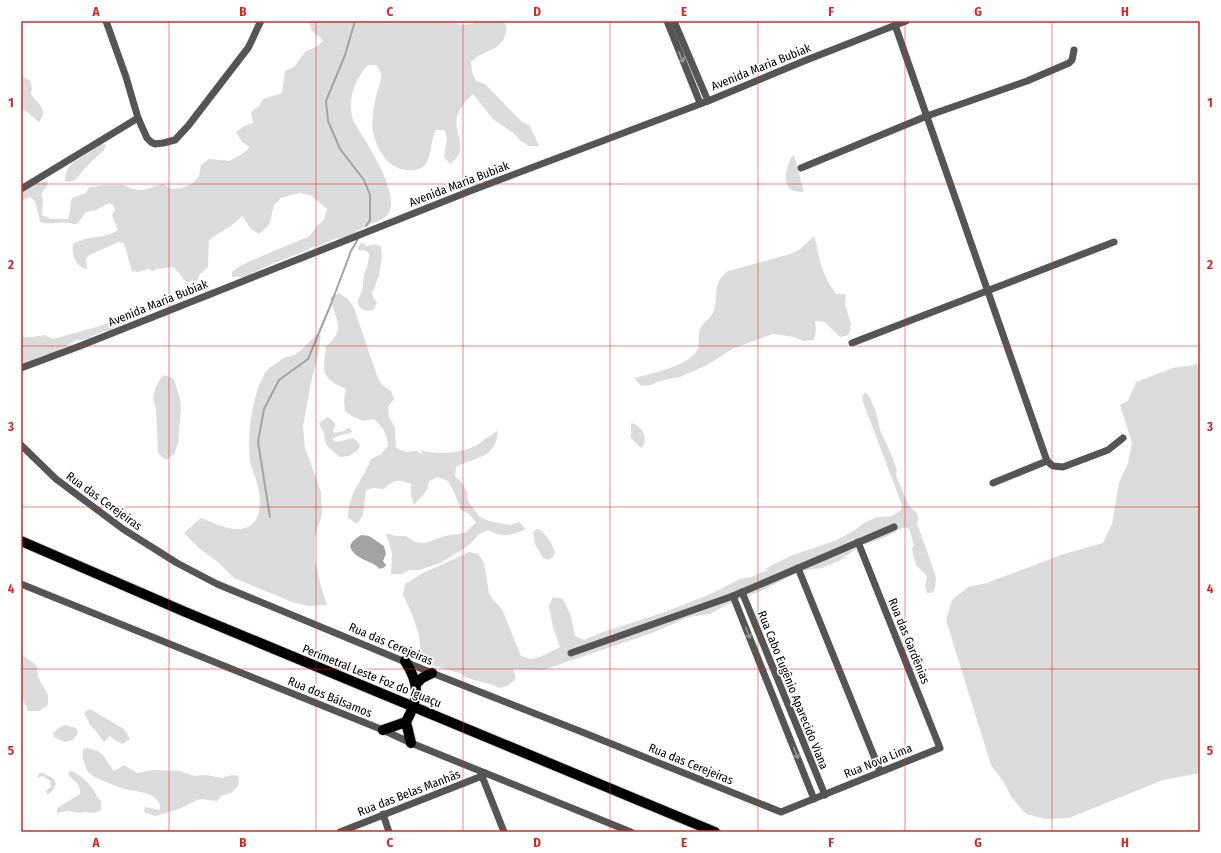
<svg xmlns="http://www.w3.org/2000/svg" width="1221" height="853" font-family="'Fira Sans Condensed',sans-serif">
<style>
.green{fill:#dcdcdc}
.water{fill:#a3a3a3}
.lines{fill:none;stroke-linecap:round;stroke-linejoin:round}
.stream{stroke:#a3a3a3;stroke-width:2}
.highway-casing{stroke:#dbdbdb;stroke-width:12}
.minor{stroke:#555;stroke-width:7}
.highway{stroke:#000;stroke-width:10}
.oneway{stroke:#999}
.grid{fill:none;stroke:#d62828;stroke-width:1;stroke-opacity:0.55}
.labels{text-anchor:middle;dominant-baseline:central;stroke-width:3.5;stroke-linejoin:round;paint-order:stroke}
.street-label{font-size:12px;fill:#000;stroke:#fff}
.neatline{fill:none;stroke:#d62828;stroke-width:1.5}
.grid-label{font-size:13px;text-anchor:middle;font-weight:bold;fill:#d62828}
</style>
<rect width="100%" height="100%" fill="#fff"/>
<g class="green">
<path d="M308,21h147l5,4 11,-1 8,-3h25l3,8 -3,10 -7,8 -19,9 -7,6 1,10 4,9 9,3 36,37 9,5 9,20h-10l-8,-5 -9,-9 -19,-13 -20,-25c-6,6 -12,12 -15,20 -7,19 14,34 -8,50l-6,-7 3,-18 -2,-9h-9c-9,17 0,43 -30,40 -11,-1 -19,-8 -24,-16 -14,-22 -10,-39 -5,-62 2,-5 5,-13 4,-18 -1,-3 -3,-6 -4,-9h-9c-14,14 -22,39 -14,57 11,19 46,69 35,91 -5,8 -19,10 -27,15 -5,3 -10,7 -15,11l-10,-1 -18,8 -10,2 1,1 -43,17 -22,11h-13v-5l8,-6 15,-7 55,-23 6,-9 8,-7 3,-11 -15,-13 -11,-3 -10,2 -10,3 -7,7 -5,20 -10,9 -8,-5 -9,-13c-9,10 -22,16 -33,24l-1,27 -9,8 -1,5 -11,2c-6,-4 -7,-10 -14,-15l-16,2 -4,2 -5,-2 -10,3 -6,-1 -8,-28 -5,-1 -30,13 -3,4 1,10c-11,-1 -16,-15 -14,-25 15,-9 33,-5 45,-14l-6,-15 3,-5 -2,-5 -4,-2 -13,7 -10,2 -9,12c-2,0 -4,0 -7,-1 -9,-1 -20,2 -30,-1l-5,-21 -5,-4 -9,4v-9l15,-9 12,-2 -1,5 -6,8 2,5 -1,16 9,4h17c3,-7 1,-13 4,-21l14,-5 2,-5 5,-2 1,1 10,-2h19l10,4 10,1 20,-6 9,5 10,-1 10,-4 7,-8 2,-11 8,-6 20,2 13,-7 8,-7 -8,-5 -6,-10 8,-6 9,-3 -2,-11 8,-6 4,-7 19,-6 3,-22 9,-4 12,-16 10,-4 7,-6 -3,-4 -8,-6z"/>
<path d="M21,76l9,4 2,8 -1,6c6,10 19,15 8,28l-18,-15z"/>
<path d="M104,144l2,1 -2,5 -14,13 -15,17 -7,2 -3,-1c0,-17 13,-21 25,-29 5,-3 8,-7 14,-8z"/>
<path d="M794,155l10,37c-4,0 -13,-1 -15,-4 -6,-7 -2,-28 5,-33z"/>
<path d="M814,236c3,7 3,14 5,21 3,14 9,26 17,37h10l-1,10 6,20 -2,11 -9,2 -15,-15 -10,-1 1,9 -2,10 -11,1 -9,-4 -21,-3 -39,14 -27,17 -27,12 -20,4 -9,4 -10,1 -7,-8c16,-4 59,-13 64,-30 2,-7 -1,-15 3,-21 4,-6 11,-10 13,-17 5,-17 -3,-25 14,-39l62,-17 9,-4z"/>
<path d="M361,242l6,4 7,-2 7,2 1,10 -3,20 -7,17 1,4 4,6 -4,7c-6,2 -14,0 -15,-7 -1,-4 3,-8 4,-12 1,-5 1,-11 2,-16 2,-6 5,-13 5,-19 0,-3 -1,-3 -3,-5l-3,-1 -3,1 -2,-2z"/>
<path d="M339,293l9,6 6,9 23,68 5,9 9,6 3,8 -6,8 1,11 6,9 1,21 10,4 10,-1 8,4 -4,-5c19,5 44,4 60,-7 6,-4 11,-9 18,-12 -2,28 -22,25 -42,36l-1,9 7,7 5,9 1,9 12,16 9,4 21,4 9,-3 7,7c-16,7 -23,9 -38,1l-9,4 -7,8 -7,6 -25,15 -20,7h-10l-9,4h-10l1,-21 -6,-20 10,3h10l9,6 10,1 20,-7 20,-3 11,-11 -7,-8 -8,-4 -8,-20 -5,-9 -10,-4 -9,4 -2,9 -13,15 -3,-10v-11c-12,-5 -17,-5 -27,5l-10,-1 -8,2 -3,25 -6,9 -9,-6c-1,-23 15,-38 23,-59l10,-5 7,-8c-1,-13 -5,-19 -14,-27l-11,2 -9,-4 -9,-6 -1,-11 2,-11c-26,-11 -23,-18 -20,-43 21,-16 9,-27 4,-49z"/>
<polygon points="123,318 119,323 111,330 102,332 84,340 76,340 52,354 44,355 21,365 21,337 33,337 44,335 53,339 93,328"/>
<path d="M316,335h5l-4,25 -6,22 -8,44 2,22 16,44 1,23 -7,21v25l5,22 7,22 -18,1 -17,-4 -58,-24 -16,-16 -18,-13 -16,-16 17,-15c11,4 26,12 38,11 24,-1 23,-29 18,-46 -2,-8 -6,-15 -7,-23 -3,-25 2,-65 15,-87 3,-5 14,-12 19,-15 4,-2 8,-2 12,-4 7,-5 13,-12 20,-19z"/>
<polygon points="1200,363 1200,773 1163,780 1069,818 1046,819 1026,814 1012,798 1003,781 991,765 946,620 952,600 968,587 987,583 1064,554 1103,543 1112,524 1119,483 1128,463 1132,443 1120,405 1128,401 1136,382 1173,368 1193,365"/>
<polygon points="164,375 174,379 180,399 181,409 178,444 174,454 166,460 158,453 156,409 153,399 155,389 160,379"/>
<path d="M865,392l4,4 7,16 4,18 12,26 5,14 -1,5 7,18 7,14 7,6 1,5 -1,6 9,24 10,30 -1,10 -3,5h-5l-2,-6 2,-11 -11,-11 -4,-16 2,-4 -5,-16 -5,-2 -18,10 -26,9 -21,15 -18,7 -20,3 -36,18 -37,15 -18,10 -21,3 -37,16 -109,37 -30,-1 3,9 -7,7 -9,3c-10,-6 -32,-7 -38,-14l-34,-10 -7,-7 -2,-22 -7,-21 -9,-19 2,-11 18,-11 18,-8 28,-13 9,2 6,9 5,30 5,8 8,8 19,47 10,3 9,-2 20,-10 -7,-20 -4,-21 4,-9 10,2 8,17 4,20 9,4 19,-8 62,-20 48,-19 27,-14 11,-2 19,-8 -7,1 27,-14 47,-16 18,-10 9,-7 13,-6 15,-1 9,-6 1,-5 -39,-103 -1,-5z"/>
<path d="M327,417c3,1 9,5 8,9 0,2 -2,3 -2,5l1,2 10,-2 4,-3 3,1 1,3 -17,5 -2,2 1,2c8,2 14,-4 21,-2l5,6 -2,5 -9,6 -9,1 -12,-10 -3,-6 -1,-8 -5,-10z"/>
<path d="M631,423c11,2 19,17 10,25l-10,-10z"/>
<path d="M536,529h3c8,6 13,14 16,24l-2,4 -5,3 -5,-2 -8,-14 -2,-11z"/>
<polygon points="21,654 37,666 38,677 48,695 48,705 39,711 28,711 21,694"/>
<polygon points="90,709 124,729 130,739 123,744 116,741 110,736 104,742 95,730 90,725 84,713"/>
<polygon points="65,725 76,728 78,733 73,740 65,742 54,737 53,733 60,727"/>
<path d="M87,748c20,4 16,10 27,23l10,-6 13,8 16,-3 27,1 15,5 11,-1 16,3 10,-3 6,1 1,5 -1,5 -7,7 -10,3 -4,5 -15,-2 -5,1 -18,9 -24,7 -11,-4 1,-5 15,3c2,-16 -19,-18 -31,-20 -7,-1 -35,-12 -40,-17 -5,-6 -7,-17 -6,-24z"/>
<path d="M70,771h2c10,5 16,11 22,20 2,3 3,7 7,10v9l-7,3 -8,-1 -7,1 -11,-2 -11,2v-5l23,-14c1,-12 -7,-12 -12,-20z"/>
<polygon points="39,773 43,773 54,779 56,784 53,790 49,794 47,794 46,791 51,787 50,781 43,776 37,778"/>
</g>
<path class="water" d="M362,535l7,1 15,10 2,8 -3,7 3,4 -1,2 -5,2c-8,-9 -26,-9 -30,-23 2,-5 7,-9 12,-11z"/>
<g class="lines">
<g class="stream">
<polyline points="355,21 345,55 326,101 328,121 340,149 364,180 370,195 370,220 366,226"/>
<polyline points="270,517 258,442 264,409 279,380 308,359 331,304 351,251 358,239"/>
</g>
<defs>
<g id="highway">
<polyline points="21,541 183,611 715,832"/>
<path d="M405,661c15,23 14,37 1,61l5,21"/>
<polyline points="416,684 422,678 432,673"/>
<polyline points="383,730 406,722"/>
</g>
</defs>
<use href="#highway" class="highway-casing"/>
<g class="minor">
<polyline points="667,21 700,103"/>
<polyline points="674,21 708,101"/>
<polyline points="895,25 1047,461"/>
<path d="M138,118l9,20 4,4 4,2 8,-1 12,-3 13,-14 60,-78c5,-9 8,-18 13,-27"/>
<polyline points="801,168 927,116 1027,81 1069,63 1072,60 1074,50"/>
<polyline points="21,189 138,118 126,77 106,21"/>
<polyline points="852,343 1114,242"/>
<polyline points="21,368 80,346 470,191 708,101 804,61 906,21"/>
<polyline points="21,445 56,479 123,529 177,563 217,584 432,673 582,732 781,812 940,748 858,542"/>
<polyline points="993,483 1047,461 1053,466 1063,467 1108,450 1123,438"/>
<polyline points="798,568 880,771"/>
<polyline points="21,584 383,730 411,743 631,832"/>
<polyline points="742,592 825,795"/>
<polyline points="733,596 814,799"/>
<polyline points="571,653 733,596 894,527"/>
<polyline points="482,776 504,832"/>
<polyline points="383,814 389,832"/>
<polyline points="340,832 482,776 485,773"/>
</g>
<use href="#highway" class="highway"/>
</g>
<defs><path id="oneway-shaft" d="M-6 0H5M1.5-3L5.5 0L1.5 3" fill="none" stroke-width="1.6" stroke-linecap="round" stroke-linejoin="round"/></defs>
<g class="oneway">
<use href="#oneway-shaft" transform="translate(681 57) rotate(66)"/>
<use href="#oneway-shaft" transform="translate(748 633) rotate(68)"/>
<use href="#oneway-shaft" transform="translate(796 753) rotate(68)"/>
</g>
<path class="grid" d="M169,21v811M316,21v811M463,21v811M610,21v811M758,21v811M905,21v811M1052,21v811M21,184h1179M21,346h1179M21,507h1179M21,669h1179"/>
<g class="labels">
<g class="street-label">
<text transform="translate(761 67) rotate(-22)">Avenida Maria Bubiak</text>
<text transform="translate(459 184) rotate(-21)">Avenida Maria Bubiak</text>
<text transform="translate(158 303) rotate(-22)">Avenida Maria Bubiak</text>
<text transform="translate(104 501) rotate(36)">Rua das Cerejeiras</text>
<text transform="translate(909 641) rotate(68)">Rua das Gardênias</text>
<text transform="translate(391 644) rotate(23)">Rua das Cerejeiras</text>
<text transform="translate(372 676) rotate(22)">Perimetral Leste Foz do Iguaçu</text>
<text transform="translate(793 690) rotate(68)">Rua Cabo Eugênio Aparecido Viana</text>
<text transform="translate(330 697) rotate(22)">Rua dos Bálsamos</text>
<text transform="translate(878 761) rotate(-22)">Rua Nova Lima</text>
<text transform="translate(691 764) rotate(22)">Rua das Cerejeiras</text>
<text transform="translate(409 793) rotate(-21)">Rua das Belas Manhãs</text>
</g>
</g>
<rect width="1221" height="853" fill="none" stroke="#ffffff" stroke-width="44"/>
<rect x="22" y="22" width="1177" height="809" class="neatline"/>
<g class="grid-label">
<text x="96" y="16">A</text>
<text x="243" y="16">B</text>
<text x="390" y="16">C</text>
<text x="537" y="16">D</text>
<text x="684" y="16">E</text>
<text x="831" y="16">F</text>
<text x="978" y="16">G</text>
<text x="1125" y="16">H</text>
<text x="11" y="107">1</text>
<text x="1210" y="107">1</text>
<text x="11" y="269">2</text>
<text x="1210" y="269">2</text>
<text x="11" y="431">3</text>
<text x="1210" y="431">3</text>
<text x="11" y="593">4</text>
<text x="1210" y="593">4</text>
<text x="11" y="755">5</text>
<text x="1210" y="755">5</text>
<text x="96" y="847">A</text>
<text x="243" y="847">B</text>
<text x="390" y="847">C</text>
<text x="537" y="847">D</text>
<text x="684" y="847">E</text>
<text x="831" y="847">F</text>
<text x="978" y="847">G</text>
<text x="1125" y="847">H</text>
</g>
</svg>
